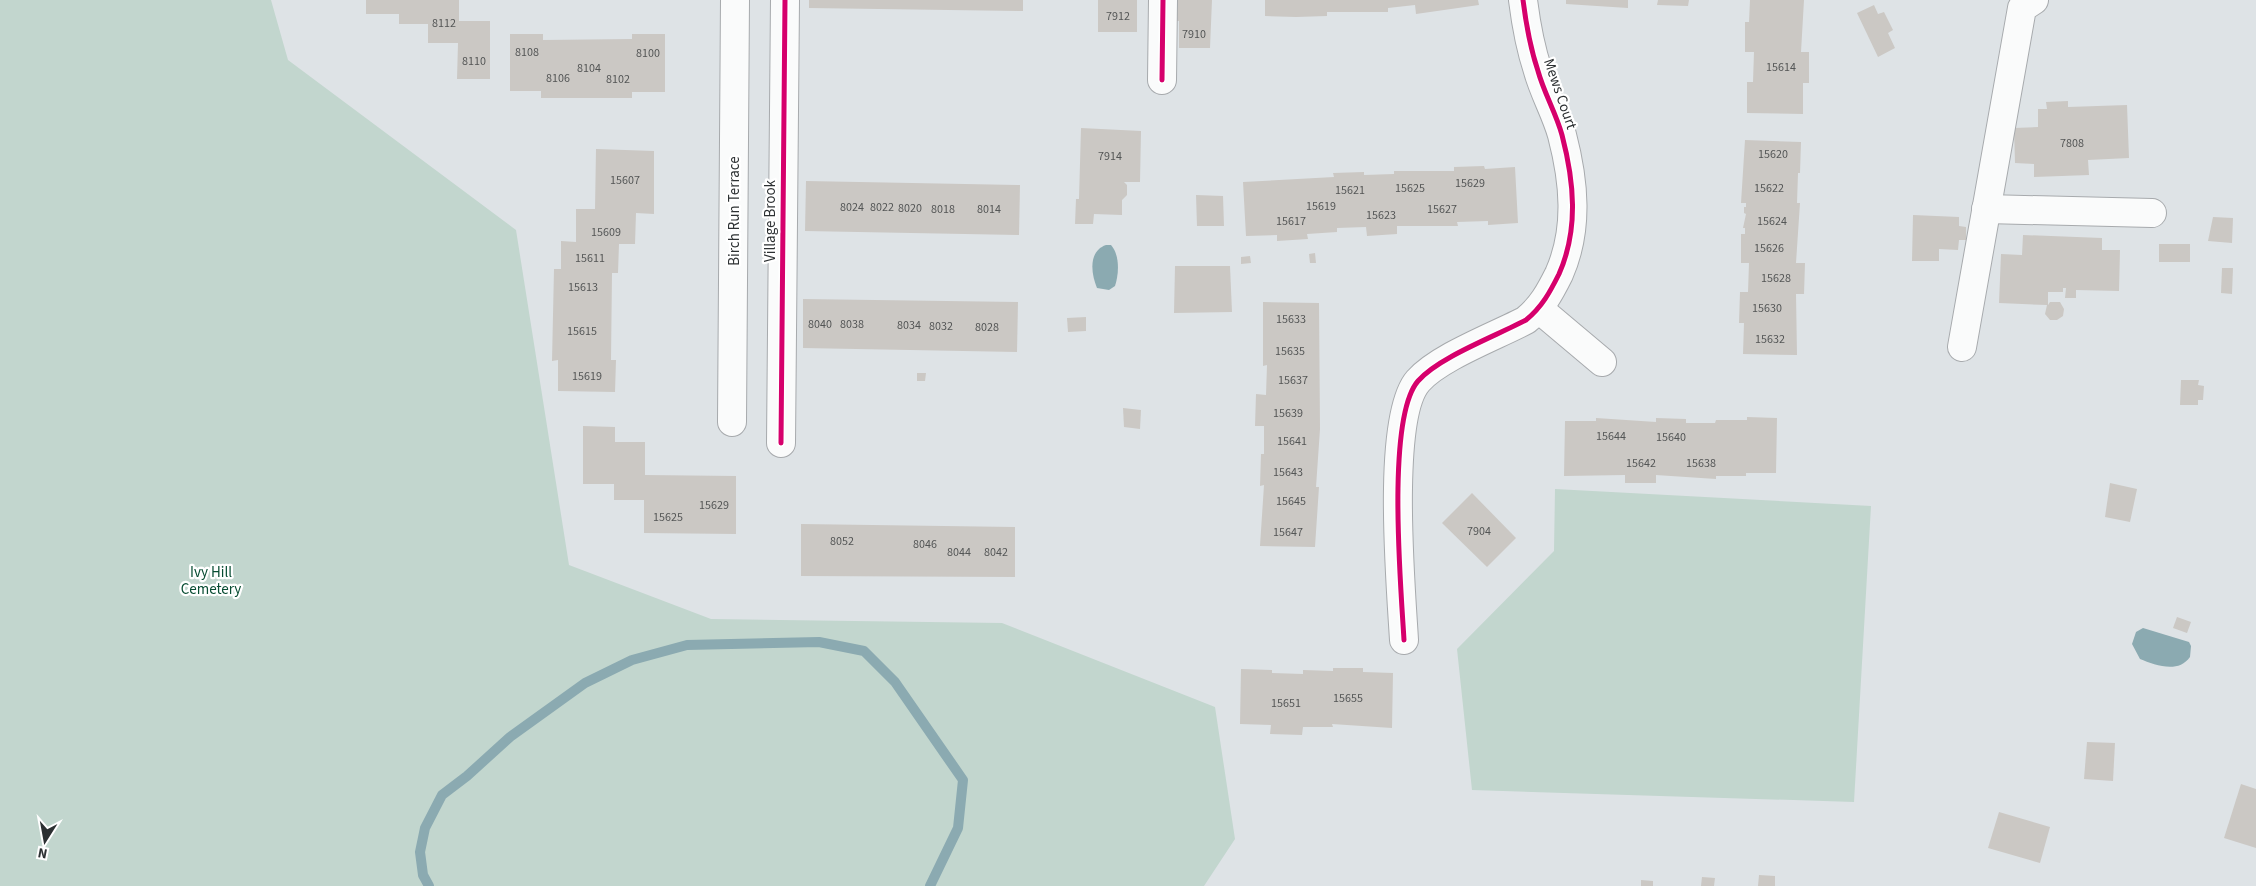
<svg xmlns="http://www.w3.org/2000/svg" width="2256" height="886" font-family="'Source Sans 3',sans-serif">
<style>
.green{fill:#c2d6ce}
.water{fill:#8baab1}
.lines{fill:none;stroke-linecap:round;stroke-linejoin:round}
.stream{stroke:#8baab1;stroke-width:10}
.building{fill:#cbc8c4}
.minor-casing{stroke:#a7aaad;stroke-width:30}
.minor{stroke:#fafbfb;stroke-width:28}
.cycleway-casing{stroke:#fff;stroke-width:8}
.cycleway{stroke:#d6006c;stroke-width:5}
.labels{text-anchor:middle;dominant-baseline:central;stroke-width:4.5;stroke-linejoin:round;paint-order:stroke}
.number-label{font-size:12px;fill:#545656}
.street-label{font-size:15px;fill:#2c3032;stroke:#fff}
.park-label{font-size:15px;fill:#074c32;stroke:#fff}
</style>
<rect width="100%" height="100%" fill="#dee3e6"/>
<g class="green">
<polygon points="0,0 271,0 288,60 516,230 569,565 711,619 1002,623 1215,707 1235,839 1204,886 0,886"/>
<polygon points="1555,489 1871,506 1854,802 1472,790 1457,649 1554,551"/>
</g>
<g class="water">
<path d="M1106,245h5c9,10 8,29 4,41l-6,4 -12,-2c-6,-14 -9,-37 9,-43z"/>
<path d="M2143,628l46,14 2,4 -1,11c-12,17 -35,8 -50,2l-8,-15 4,-12z"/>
</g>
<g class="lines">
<polyline class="stream" points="429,886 423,875 420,852 425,828 442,795 467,776 510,737 585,683 632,660 687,645 819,642 864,651 895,682 963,780 958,828 930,886"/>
</g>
<g class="building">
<polygon points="366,0 459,0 459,21 490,21 490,79 457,79 458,43 428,43 428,24 399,24 399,14 366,14"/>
<polygon points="809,0 1023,0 1023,11 809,8"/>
<rect x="1098" y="0" width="39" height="32"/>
<polygon points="1171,0 1212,0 1210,48 1179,48 1179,21 1171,21"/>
<polygon points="1265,0 1478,0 1479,5 1416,14 1415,5 1388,8 1388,12 1327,12 1327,16 1296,17 1265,16"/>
<polygon points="1566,0 1628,0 1628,8 1566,4"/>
<polygon points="1658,0 1689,0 1688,6 1657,5"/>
<polygon points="1750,0 1804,0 1801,52 1809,52 1809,83 1803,83 1803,114 1747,113 1747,82 1753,82 1754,52 1745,52 1745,22 1749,22"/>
<polygon points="1874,5 1878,14 1884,12 1893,30 1888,33 1895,48 1878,57 1857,13"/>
<polygon points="510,34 543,34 543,40 632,39 632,34 665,34 665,92 632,92 632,98 541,98 541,91 510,91"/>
<polygon points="2068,101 2068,107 2127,105 2129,158 2088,160 2089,175 2034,177 2034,164 2015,163 2014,128 2038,127 2038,109 2047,109 2046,102"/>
<polygon points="1081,128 1141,131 1140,182 1124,182 1127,185 1127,195 1122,200 1122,215 1094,214 1093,224 1075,224 1076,199 1079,199"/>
<polygon points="1745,140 1801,142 1800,173 1798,173 1797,203 1800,203 1796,263 1805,263 1804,294 1796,294 1797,355 1743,354 1744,323 1739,323 1740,292 1748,292 1749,263 1741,263 1741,234 1745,234 1745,228 1743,228 1746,214 1744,213 1744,207 1746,207 1746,203 1741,203"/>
<polygon points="596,149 654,151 654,214 636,213 635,244 619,244 618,273 612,273 611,360 616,360 615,392 558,391 558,360 552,361 554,269 561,269 561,241 576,242 576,209 595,209"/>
<polygon points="1484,166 1485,169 1515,167 1518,223 1488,225 1488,221 1457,222 1458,226 1397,226 1397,234 1367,236 1366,227 1337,228 1337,232 1307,234 1308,239 1277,241 1277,235 1246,236 1243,182 1334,177 1333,173 1364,172 1364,175 1394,174 1394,171 1454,171 1454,167"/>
<polygon points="806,181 1020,185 1019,235 805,231"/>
<polygon points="1196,195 1223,196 1224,226 1197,226"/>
<polygon points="1913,215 1959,217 1959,226 1966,227 1966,240 1959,240 1958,250 1939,249 1939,261 1912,261"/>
<polygon points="2213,217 2233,218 2232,243 2208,241"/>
<polygon points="2023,235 2102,238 2102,250 2120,250 2119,291 2076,290 2076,298 2065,298 2066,288 2063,288 2063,292 2048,292 2048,305 2050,302 2060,302 2064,309 2063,316 2057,320 2050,320 2045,314 2047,305 1999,303 2001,254 2022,255"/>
<rect x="2159" y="244" width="31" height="18"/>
<polygon points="1315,253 1316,263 1310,263 1309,254"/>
<polygon points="1250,256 1251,263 1241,264 1241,257"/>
<polygon points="1175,266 1230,266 1232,312 1174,313"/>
<polygon points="2222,268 2233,268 2232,294 2221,293"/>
<polygon points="803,299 1018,302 1017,352 803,348"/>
<polygon points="1263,302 1319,303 1320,429 1316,487 1319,487 1315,547 1260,546 1264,485 1260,486 1261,454 1264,454 1264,426 1255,426 1256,394 1266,395 1267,365 1263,366"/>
<polygon points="1086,317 1086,331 1068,332 1067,318"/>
<polygon points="917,373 926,373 925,381 917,381"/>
<polygon points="2181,380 2199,380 2198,385 2204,386 2203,400 2198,400 2198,405 2180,405"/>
<polygon points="1123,408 1141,410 1140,429 1124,427"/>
<polygon points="1747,417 1777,418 1776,473 1746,473 1746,476 1716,476 1716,479 1656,475 1656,483 1625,483 1625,475 1564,476 1565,421 1596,421 1596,418 1656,422 1656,418 1686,419 1686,423 1715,423 1716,420 1747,420"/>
<polygon points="583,426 615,427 615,442 645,442 645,475 736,476 736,534 644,533 644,500 614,500 614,484 583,484"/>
<polygon points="2110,483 2137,489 2130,522 2105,517"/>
<polygon points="1472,493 1516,538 1487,567 1442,523"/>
<polygon points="801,524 1015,527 1015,577 801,576"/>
<polygon points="2177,617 2191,622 2187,633 2173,628"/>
<polygon points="1333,668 1363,668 1363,672 1393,673 1392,728 1332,724 1333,727 1303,727 1302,735 1270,734 1271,725 1240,724 1241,669 1272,670 1272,673 1303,674 1303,670 1333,671"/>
<polygon points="2087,742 2115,743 2113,781 2084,779"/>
<polygon points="2241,784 2256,789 2256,848 2224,838"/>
<polygon points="1999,812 2050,827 2040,863 1988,848"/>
<polygon points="1759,875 1775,876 1775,886 1758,886"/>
<polygon points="1702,877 1715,878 1714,886 1701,886"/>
<polygon points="1641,880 1653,881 1653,886 1641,886"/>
</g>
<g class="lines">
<defs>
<g id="minor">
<polyline points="1162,80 1163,0"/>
<polyline points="1986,209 2152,213"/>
<polyline points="1539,309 1602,362"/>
<polyline points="1962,347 2022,8 2034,0"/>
<polyline points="732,422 735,0"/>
<polyline points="781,443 785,0"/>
<path d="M1404,640c-3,-52 -18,-222 14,-259 21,-24 78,-45 108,-61 16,-13 24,-28 33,-46 20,-45 15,-93 3,-139 -6,-22 -18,-42 -24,-64 -8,-24 -12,-47 -15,-71"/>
</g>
</defs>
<use href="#minor" class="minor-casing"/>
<use href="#minor" class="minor"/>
<defs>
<g id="cycleway">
<polyline points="1162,80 1163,0"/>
<polyline points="781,443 785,0"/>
<path d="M1404,640c-3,-52 -18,-222 14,-259 21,-24 78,-45 108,-61 16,-13 24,-28 33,-46 20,-45 15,-93 3,-139 -6,-22 -18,-42 -24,-64 -8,-24 -12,-47 -15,-71"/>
</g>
</defs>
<use href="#cycleway" class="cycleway-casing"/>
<use href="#cycleway" class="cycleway"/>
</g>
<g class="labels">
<g class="number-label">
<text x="1118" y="16">7912</text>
<text x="444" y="23">8112</text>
<text x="1194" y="34">7910</text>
<text x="527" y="52">8108</text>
<text x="648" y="53">8100</text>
<text x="474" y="61">8110</text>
<text x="1781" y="67">15614</text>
<text x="589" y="68">8104</text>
<text x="558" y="78">8106</text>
<text x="618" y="79">8102</text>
<text x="2072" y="143">7808</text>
<text x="1773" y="154">15620</text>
<text x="1110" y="156">7914</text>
<text x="625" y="180">15607</text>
<text x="1470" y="183">15629</text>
<text x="1410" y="188">15625</text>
<text x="1769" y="188">15622</text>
<text x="1350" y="190">15621</text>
<text x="1321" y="206">15619</text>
<text x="852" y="207">8024</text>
<text x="882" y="207">8022</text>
<text x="910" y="208">8020</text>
<text x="943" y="209">8018</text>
<text x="989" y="209">8014</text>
<text x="1442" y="209">15627</text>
<text x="1381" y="215">15623</text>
<text x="1291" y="221">15617</text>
<text x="1772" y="221">15624</text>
<text x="606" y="232">15609</text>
<text x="1769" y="248">15626</text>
<text x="590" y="258">15611</text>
<text x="1776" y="278">15628</text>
<text x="583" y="287">15613</text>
<text x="1767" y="308">15630</text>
<text x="1291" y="319">15633</text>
<text x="820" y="324">8040</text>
<text x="852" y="324">8038</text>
<text x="909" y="325">8034</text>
<text x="941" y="326">8032</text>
<text x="987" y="327">8028</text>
<text x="582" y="331">15615</text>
<text x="1770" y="339">15632</text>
<text x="1290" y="351">15635</text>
<text x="587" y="376">15619</text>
<text x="1293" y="380">15637</text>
<text x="1288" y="413">15639</text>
<text x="1611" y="436">15644</text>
<text x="1671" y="437">15640</text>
<text x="1292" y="441">15641</text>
<text x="1641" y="463">15642</text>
<text x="1701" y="463">15638</text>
<text x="1288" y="472">15643</text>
<text x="1291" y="501">15645</text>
<text x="714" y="505">15629</text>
<text x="668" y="517">15625</text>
<text x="1479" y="531">7904</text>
<text x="1288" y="532">15647</text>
<text x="842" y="541">8052</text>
<text x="925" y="544">8046</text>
<text x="959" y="552">8044</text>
<text x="996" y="552">8042</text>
<text x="1348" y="698">15655</text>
<text x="1286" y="703">15651</text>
</g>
<g class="street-label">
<text transform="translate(1560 94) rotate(71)">Mews Court</text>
<text transform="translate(734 211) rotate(-90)">Birch Run Terrace</text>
<text transform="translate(770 221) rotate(-90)">Village Brook</text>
</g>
<g class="park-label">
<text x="211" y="572">Ivy Hill<tspan x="211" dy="17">Cemetery</tspan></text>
</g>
</g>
<g transform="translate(45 841) rotate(191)" stroke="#ffffff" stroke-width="4" paint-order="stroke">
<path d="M0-4L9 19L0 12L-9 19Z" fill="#2c3032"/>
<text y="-8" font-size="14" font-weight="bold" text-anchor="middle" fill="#2c3032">N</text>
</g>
</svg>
